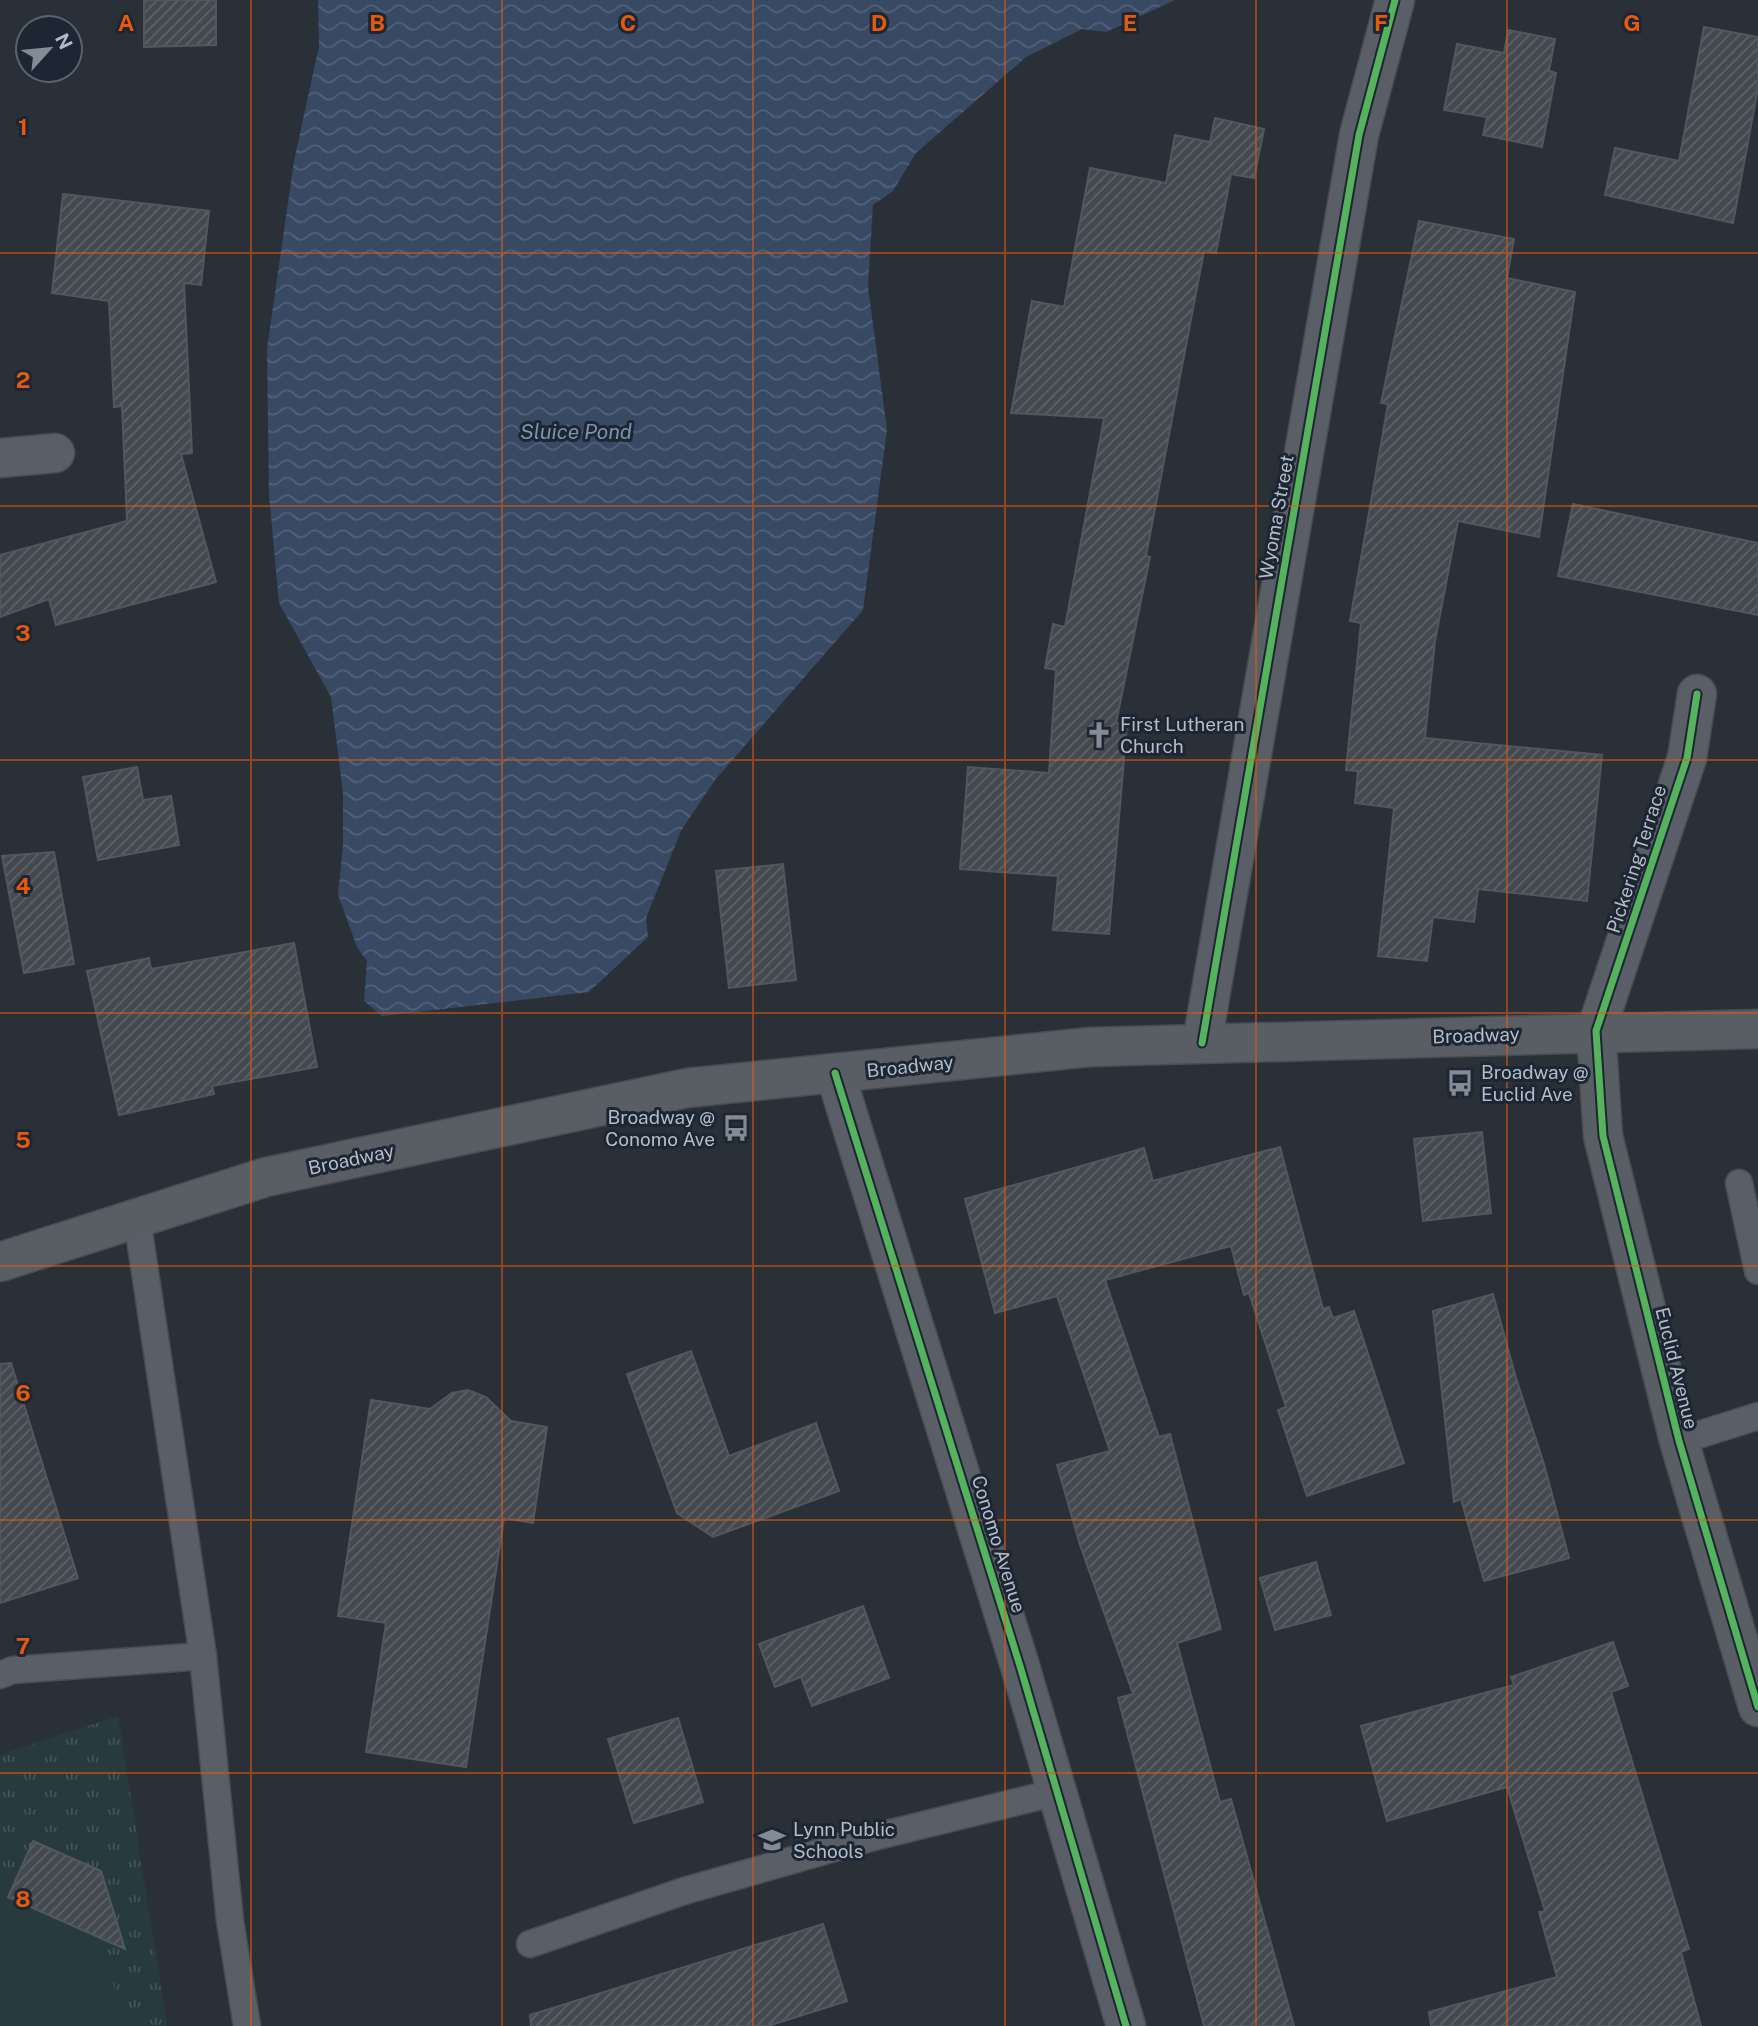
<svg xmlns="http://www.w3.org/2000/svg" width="1758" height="2026" font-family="'Public Sans',sans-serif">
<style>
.grass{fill:url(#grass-tufts)}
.pitch{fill:#273a3e}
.water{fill:url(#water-waves)}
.building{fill:url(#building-hatch);stroke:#52575f;stroke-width:2}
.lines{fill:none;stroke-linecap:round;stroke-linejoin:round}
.lane-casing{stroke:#484c53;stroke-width:29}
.street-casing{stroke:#484c53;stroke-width:41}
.secondary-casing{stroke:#484c53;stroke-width:41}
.lane{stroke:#5a5e66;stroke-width:26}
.street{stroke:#5a5e66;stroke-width:38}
.secondary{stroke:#595d64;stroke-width:38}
.cycleway-casing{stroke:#1d2633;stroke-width:11}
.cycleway{stroke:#56b35d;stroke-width:7}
.grid{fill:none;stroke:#e8590c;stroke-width:2;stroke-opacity:0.55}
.labels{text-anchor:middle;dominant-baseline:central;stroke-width:6;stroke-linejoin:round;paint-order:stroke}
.street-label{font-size:19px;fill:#b4bcc9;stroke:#1d2633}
.poi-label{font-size:19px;fill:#b4bcc9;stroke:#1d2633;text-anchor:start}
.water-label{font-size:21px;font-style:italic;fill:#7c92b1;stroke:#1d2633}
.grid-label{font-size:23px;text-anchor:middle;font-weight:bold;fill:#e8590c;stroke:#1d2633;stroke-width:6;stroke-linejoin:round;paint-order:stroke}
</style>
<defs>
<pattern id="grass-tufts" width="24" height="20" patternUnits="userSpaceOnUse" patternTransform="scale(1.75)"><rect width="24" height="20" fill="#273a3e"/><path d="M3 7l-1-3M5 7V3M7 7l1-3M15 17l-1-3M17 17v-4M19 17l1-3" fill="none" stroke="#445559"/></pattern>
<pattern id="water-waves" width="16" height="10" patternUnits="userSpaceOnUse" patternTransform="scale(1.75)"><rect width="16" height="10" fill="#384963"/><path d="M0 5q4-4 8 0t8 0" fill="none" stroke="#526178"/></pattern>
<pattern id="building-hatch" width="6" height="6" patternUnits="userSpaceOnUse" patternTransform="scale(1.75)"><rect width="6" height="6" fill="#444950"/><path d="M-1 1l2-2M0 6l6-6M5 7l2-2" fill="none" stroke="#5d6168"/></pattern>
</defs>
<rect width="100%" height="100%" fill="#2a3038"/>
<polygon class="grass" points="118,1716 167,2026 0,2026 0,1755"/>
<polygon class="pitch" points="0,1895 103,1939 123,2026 0,2026"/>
<polygon class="water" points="318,0 1175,0 1106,32 1082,29 1026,57 916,153 893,191 873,205 868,286 887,430 863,610 715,780 681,831 646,918 648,937 589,992 382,1016 364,1001 367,961 357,947 338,895 343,845 343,793 331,697 279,603 269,495 267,349 294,161 319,46"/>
<g class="building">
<polygon points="144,0 216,0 216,45 144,47"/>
<polygon points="1704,27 1758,37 1758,88 1733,223 1605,195 1615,148 1679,161"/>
<polygon points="1508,30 1555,39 1549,71 1556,73 1542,147 1483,135 1487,117 1444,110 1457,44 1504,53"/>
<polygon points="1215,118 1264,129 1254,178 1231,174 1216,253 1204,251 1168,440 1146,556 1150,557 1116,723 1127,724 1109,934 1053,930 1058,876 960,869 968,767 1049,773 1056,670 1045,668 1053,624 1065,627 1104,418 1011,413 1032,301 1064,307 1090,168 1166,183 1175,135 1210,142"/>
<polygon points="63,194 209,211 201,285 184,283 192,453 181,454 216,582 56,625 49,599 0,617 0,555 127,521 122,406 114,407 109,301 52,293"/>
<polygon points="1419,221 1514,239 1507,278 1575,292 1539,537 1458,521 1435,641 1425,738 1602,755 1587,901 1478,889 1474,922 1433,917 1427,961 1378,956 1394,808 1355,803 1358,771 1346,770 1361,623 1350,621 1388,404 1381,403"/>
<polygon points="1573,504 1758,543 1758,615 1558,576"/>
<polygon points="137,767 143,800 171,796 179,845 98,860 83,777"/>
<polygon points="54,852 74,964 24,973 2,856"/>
<polygon points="783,864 796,980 729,988 716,871"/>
<polygon points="294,943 317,1067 212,1086 214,1094 119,1115 87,971 149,958 151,969"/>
<polygon points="1482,1132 1491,1213 1423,1221 1414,1139"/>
<polygon points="1280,1147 1323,1309 1329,1307 1333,1318 1354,1311 1404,1463 1307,1496 1278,1410 1286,1407 1249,1293 1244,1295 1231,1246 1105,1280 1159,1437 1170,1434 1221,1629 1177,1643 1220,1802 1231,1799 1294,2026 1204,2026 1118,1698 1133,1694 1080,1545 1057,1465 1110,1451 1057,1296 995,1313 965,1199 1144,1148 1153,1181"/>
<polygon points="1493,1294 1516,1378 1544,1464 1569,1558 1484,1581 1461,1499 1454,1502 1433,1311"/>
<polygon points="691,1351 729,1456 816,1423 839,1491 713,1537 677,1513 627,1374"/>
<polygon points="11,1363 78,1578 0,1603 0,1364"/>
<polygon points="468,1390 486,1397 511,1421 547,1427 533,1523 504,1518 466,1767 366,1752 386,1623 338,1616 371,1400 430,1409 452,1393"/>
<polygon points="1316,1562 1331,1615 1275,1630 1260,1578"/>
<polygon points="863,1606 889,1678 812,1706 801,1677 775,1687 759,1644"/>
<polygon points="1613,1642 1628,1686 1611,1692 1689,1949 1681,1952 1701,2026 1431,2026 1429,2012 1557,1977 1539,1912 1545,1911 1507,1787 1387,1821 1361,1726 1514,1685 1511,1677"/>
<polygon points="678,1718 703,1802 634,1823 608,1739"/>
<polygon points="33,1841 101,1871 125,1949 8,1897"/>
<polygon points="823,1924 847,2001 768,2026 531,2026 530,2015"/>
</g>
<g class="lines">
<defs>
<g id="lane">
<polyline points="1739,1183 1758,1271"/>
<polyline points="137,1219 203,1656 230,1921 247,2026"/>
<polyline points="1679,1441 1758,1416"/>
<polyline points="0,1675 13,1670 203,1656"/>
<polyline points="530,1944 684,1891 870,1838 1057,1792"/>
</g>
<g id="street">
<polyline points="0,458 55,453"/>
<polyline points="1596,1031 1687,758 1697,694"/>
<polyline points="1202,1043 1359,135 1395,0"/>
<polyline points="835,1073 1020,1666 1126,2026"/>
</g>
<g id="secondary">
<polyline points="1596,1031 1603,1136 1679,1441 1758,1707"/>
<polyline points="0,1262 266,1177 687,1088 1090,1047 1758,1029"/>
</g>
</defs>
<use href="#lane" class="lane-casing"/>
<use href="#street" class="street-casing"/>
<use href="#secondary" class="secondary-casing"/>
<use href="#lane" class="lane"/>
<use href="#street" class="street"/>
<use href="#secondary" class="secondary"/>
<defs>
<g id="cycleway">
<polyline points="1697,694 1687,758 1596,1031 1603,1136 1679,1441 1758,1707"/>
<polyline points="1202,1043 1359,135 1395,0"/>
<polyline points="835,1073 1020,1666 1126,2026"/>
</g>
</defs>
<use href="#cycleway" class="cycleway-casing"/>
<use href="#cycleway" class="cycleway"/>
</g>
<path class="grid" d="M251,0v2026M502,0v2026M753,0v2026M1005,0v2026M1256,0v2026M1507,0v2026M0,253h1758M0,506h1758M0,760h1758M0,1013h1758M0,1266h1758M0,1520h1758M0,1773h1758"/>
<defs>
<symbol id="church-bare" viewBox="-9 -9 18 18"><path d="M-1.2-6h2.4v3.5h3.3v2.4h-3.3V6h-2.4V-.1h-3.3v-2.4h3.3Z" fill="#848b96" stroke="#1d2633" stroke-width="2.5" paint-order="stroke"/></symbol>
<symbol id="bus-bare" viewBox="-9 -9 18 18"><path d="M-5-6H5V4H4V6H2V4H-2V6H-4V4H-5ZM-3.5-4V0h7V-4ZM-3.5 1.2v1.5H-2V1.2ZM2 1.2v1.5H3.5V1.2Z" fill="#848b96" stroke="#1d2633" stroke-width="2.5" paint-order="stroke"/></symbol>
<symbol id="school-bare" viewBox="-9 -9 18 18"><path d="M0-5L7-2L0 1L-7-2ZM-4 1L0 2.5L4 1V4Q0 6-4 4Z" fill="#848b96" stroke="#1d2633" stroke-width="2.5" paint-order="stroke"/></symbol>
</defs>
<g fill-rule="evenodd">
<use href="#church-bare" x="1080" y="716" width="38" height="38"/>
<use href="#bus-bare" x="1441" y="1064" width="38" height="38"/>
<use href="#bus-bare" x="717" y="1109" width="38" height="38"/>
<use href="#school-bare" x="753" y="1821" width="38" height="38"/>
</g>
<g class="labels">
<g class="street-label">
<text transform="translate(1276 517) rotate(-80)">Wyoma Street</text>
<text transform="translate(1636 859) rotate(-72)">Pickering Terrace</text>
<text transform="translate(1476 1035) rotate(-2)">Broadway</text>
<text transform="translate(910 1066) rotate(-6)">Broadway</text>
<text transform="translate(351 1159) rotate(-12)">Broadway</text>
<text transform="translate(1677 1368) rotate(76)">Euclid Avenue</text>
<text transform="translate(999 1544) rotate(73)">Conomo Avenue</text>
</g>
<g class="poi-label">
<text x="1120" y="724">First Lutheran<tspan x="1120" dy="22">Church</tspan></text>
<text x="1481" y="1072">Broadway @<tspan x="1481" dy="22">Euclid Ave</tspan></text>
<text x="715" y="1117" text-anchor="end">Broadway @<tspan x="715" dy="22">Conomo Ave</tspan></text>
<text x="793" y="1829">Lynn Public<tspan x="793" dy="22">Schools</tspan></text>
</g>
<g class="water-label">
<text x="576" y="431">Sluice Pond</text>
</g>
</g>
<g class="grid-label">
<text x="126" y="31">A</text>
<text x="377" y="31">B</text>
<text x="628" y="31">C</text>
<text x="879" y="31">D</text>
<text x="1130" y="31">E</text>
<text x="1381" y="31">F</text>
<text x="1632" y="31">G</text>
<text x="23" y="135">1</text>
<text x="23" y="388">2</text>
<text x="23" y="641">3</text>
<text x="23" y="894">4</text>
<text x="23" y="1148">5</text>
<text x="23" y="1401">6</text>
<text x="23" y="1654">7</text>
<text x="23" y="1907">8</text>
</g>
<g transform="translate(49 49) rotate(63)"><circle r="33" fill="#1d2633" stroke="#59626f" stroke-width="2"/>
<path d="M0-5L12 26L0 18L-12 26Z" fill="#848b96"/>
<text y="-10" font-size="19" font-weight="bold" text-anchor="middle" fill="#b4bcc9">N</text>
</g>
</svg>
